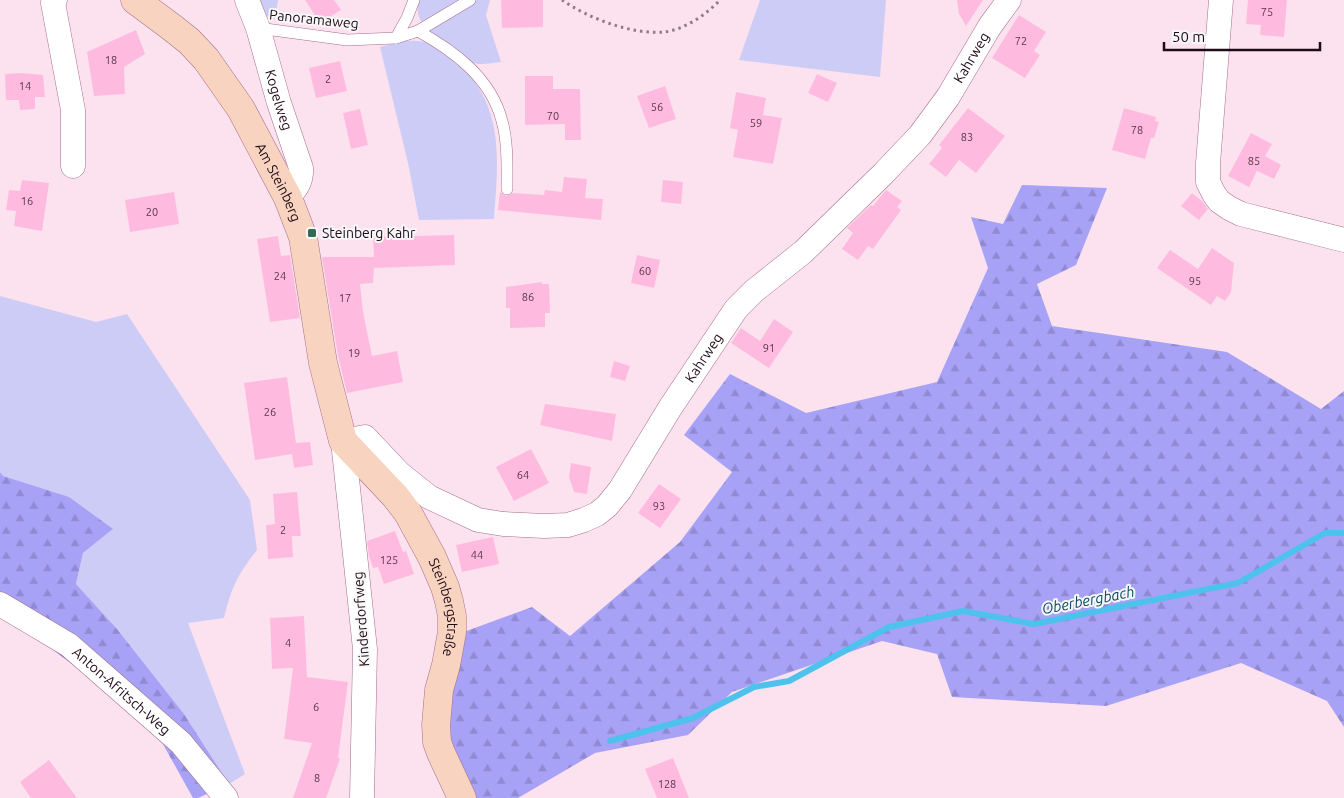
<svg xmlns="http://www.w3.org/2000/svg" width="1344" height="798" font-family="Ubuntu,sans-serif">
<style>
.green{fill:#cdccf7}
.forest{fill:url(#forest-firs)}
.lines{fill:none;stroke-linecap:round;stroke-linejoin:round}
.stream{stroke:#4dc2ed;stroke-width:6}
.building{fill:#ffbbdf}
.lane-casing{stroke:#a66d8c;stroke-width:12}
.street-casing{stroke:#a66d8c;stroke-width:25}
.secondary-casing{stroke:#a66d8c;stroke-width:29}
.path{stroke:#917a86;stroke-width:3;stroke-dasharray:2.5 4;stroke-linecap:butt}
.lane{stroke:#fff;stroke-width:11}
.street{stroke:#fff;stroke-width:24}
.secondary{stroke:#f8d4c0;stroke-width:28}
.poi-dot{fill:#306b55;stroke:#f7f7f7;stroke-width:2}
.labels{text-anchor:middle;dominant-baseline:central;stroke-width:4;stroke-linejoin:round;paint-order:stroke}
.number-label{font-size:11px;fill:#573648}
.street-label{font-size:14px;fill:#1f0a16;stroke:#f7f7f7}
.poi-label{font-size:14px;fill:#1f0a16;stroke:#f7f7f7;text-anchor:start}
.water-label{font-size:15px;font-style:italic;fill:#094e64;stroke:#f7f7f7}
</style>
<defs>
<pattern id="forest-firs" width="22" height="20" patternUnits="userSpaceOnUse" patternTransform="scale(1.25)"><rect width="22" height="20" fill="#a7a2f6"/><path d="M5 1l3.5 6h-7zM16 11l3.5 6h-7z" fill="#8f8ad2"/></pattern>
</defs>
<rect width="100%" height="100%" fill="#fce2ef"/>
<g class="green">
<polygon points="253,0 278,0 275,19 263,15"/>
<path d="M419,0h71l-4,15 15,47c-10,1 -21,4 -31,0 -12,-5 -44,-32 -50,-43 -3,-5 -3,-14 -1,-19z"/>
<polygon points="760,0 886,0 880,77 739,60"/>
<path d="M403,41c26,-1 28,1 48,17 54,41 48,101 43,161l-75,1 -11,-57 -28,-116z"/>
<path d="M0,296l96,26 31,-8 123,186 7,50c-20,26 -25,36 -33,68l-36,5 57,151 -16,10 -45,-70 -67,-85 -41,-45 7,-31 29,-23 -109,-54 -3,-4z"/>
</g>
<g class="forest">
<polygon points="1022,185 1107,188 1076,265 1037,284 1052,326 1227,352 1321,409 1344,391 1344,727 1327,701 1241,663 1106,706 952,697 937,654 882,641 732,692 688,735 595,753 518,798 471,798 448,755 447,727 461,633 532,607 570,636 680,542 732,472 684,435 730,374 806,413 937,382 988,268 971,217 1003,224"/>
<polygon points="0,472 3,476 69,497 113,529 83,553 76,584 117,629 184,714 229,784 198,798 193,798 159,737 120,700 45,644 0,616"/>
</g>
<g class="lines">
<polyline class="stream" points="610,741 693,718 754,687 789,681 889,627 963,611 1034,624 1238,583 1325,533 1344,533"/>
</g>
<g class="building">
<polygon points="305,0 334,0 341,10 320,23"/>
<polygon points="501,0 543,0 543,27 502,28"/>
<polygon points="957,0 983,0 966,26 959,14"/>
<polygon points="1248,0 1287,0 1284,37 1260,35 1261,25 1246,24"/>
<polygon points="1019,15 1046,32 1034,51 1040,55 1025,78 992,58"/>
<polygon points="136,30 145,54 124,67 125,94 94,96 87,52"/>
<polygon points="340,61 347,91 316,98 309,68"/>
<polygon points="21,73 43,75 45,97 35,97 35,109 20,110 19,100 6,100 5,74"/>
<polygon points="817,74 837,83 828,102 808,93"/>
<polygon points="525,76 553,76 553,89 580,89 581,140 565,140 565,124 525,125"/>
<polygon points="665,86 676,119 649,128 637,96"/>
<polygon points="736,92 766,98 763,115 782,118 773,164 733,157 738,130 730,128"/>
<polygon points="968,108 1005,136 976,173 959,160 946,177 929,164 942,148 939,145"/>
<polygon points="1124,108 1156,117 1155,121 1159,122 1154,138 1151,138 1145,159 1112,150"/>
<polygon points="360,109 368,145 351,149 343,113"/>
<polygon points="1251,133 1272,144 1265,156 1281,165 1274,179 1257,171 1249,187 1228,176"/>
<polygon points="564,177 587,179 585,198 603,199 601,220 498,210 500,192 506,196 513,193 544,195 545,190 562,192"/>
<polygon points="22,180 49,183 42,231 14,226 16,211 6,210 9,190 20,191"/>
<polygon points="663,180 683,182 681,204 661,202"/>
<polygon points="886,190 902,201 897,207 901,210 873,249 868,246 858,260 842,249 853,233 847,228 871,205 873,206"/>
<polygon points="174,192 179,224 130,232 125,200"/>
<polygon points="1192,193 1202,201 1208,209 1199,220 1181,206"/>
<polygon points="454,235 455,265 374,268 374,267 373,283 360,284 363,312 372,356 397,351 403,382 347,393 338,356 322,257 374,257 373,237"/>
<polygon points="278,236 281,256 290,255 300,318 270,322 257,239"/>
<polygon points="1212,248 1234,263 1231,292 1225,301 1217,296 1211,305 1157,268 1170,250 1198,269"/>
<polygon points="637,255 660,260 654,288 631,283"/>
<polygon points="542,282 542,284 549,284 550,313 545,313 545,327 510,328 510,308 506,308 506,287"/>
<polygon points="774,319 793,332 769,368 731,343 741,328 760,341"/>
<polygon points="614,361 630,366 625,381 610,377"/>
<polygon points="287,377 296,443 310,442 313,465 294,468 292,454 255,460 244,383"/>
<polygon points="545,404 616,414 612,441 540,425"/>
<polygon points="531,449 549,483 514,501 496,467"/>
<polygon points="571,463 591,467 587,494 574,492 569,477"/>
<polygon points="659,484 681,499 660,528 638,513"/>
<polygon points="297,492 301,536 292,536 293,557 268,559 266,525 275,524 273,494"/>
<polygon points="395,531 403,552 406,551 414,574 384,584 378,567 373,568 369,556 367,541"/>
<polygon points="493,537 499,564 462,572 456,545"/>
<polygon points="304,616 307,677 348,682 338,758 340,759 326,798 293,798 312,743 284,739 293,668 272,669 270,618"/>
<polygon points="673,758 689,798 657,798 645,769"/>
<polygon points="49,760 77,798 31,798 20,782"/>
</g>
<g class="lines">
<defs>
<g id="lane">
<polyline points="258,28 347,40 396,38 418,31 470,0"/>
<path d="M418,31c36,20 73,47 84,90 6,21 5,46 5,68"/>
<polyline points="396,38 407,18 414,0"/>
</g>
<g id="street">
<polyline points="55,0 53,3 73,110 73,166"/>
<path id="s1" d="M247,0l11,28 21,75 22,65c1,14 -5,20 -13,30"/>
<polyline points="1221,0 1208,163 1208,182 1214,194 1219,201 1229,208 1241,214 1344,240"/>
<path id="s2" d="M0,604l69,41 112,98 45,55"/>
<path id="s3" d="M362,798l3,-149 -22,-208 22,-4 35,37 29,23 49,23 25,4 41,2 24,-1 16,-5 13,-6 10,-8 13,-16 50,-82 66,-99 18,-18 49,-39 80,-78 37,-39 28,-38 42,-71 19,-26"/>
</g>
<g id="secondary">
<path id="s4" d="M135,0l35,26 19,15 17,18 35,50 47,89 15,39 20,126 20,78 52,55 13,17 24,44 13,30 4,14 3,15v16l-6,33 -7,25 -3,35 1,17 4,11 21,45"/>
</g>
</defs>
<use href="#lane" class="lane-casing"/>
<use href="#street" class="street-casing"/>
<use href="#secondary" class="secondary-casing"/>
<path class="path" d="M562,0c26,18 70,35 102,32 20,-2 43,-18 56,-32"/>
<use href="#lane" class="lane"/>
<use href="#street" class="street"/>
<use href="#secondary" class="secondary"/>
</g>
<rect class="poi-dot" x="307" y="228" width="10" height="10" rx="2.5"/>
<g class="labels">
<g class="number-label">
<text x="1267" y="12">75</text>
<text x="1021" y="41">72</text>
<text x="111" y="60">18</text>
<text x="328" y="79">2</text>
<text x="25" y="86">14</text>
<text x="657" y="107">56</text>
<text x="553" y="116">70</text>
<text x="756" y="123">59</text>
<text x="1137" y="130">78</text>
<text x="967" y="137">83</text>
<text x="1254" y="161">85</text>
<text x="27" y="201">16</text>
<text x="152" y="212">20</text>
<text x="645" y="271">60</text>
<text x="280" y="276">24</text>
<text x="1195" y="281">95</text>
<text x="528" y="297">86</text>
<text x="345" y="298">17</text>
<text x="769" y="348">91</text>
<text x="354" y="353">19</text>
<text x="270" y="412">26</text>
<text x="523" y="475">64</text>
<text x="659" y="506">93</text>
<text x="283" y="530">2</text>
<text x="477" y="555">44</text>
<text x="389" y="560">125</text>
<text x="288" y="643">4</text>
<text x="316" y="707">6</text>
<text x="317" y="778">8</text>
<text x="667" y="784">128</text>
</g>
<g class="street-label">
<text transform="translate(314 19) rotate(6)">Panoramaweg</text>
<text stroke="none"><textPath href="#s3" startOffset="1239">Kahrweg</textPath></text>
<text stroke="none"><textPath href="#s1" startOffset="105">Kogelweg</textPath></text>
<text stroke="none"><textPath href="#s4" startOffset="236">Am Steinberg</textPath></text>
<text stroke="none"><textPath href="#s3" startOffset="834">Kahrweg</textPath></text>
<text stroke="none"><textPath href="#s4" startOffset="704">Steinbergstraße</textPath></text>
<text transform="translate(361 619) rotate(-94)">Kinderdorfweg</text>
<text stroke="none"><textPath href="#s2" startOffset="150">Anton-Afritsch-Weg</textPath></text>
</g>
<g class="poi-label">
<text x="322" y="233">Steinberg Kahr</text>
</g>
<g class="water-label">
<text transform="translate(1088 600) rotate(-11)">Oberbergbach</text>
</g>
</g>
<path d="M1164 42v8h156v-8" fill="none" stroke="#1f0a16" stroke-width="2.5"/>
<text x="1172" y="42" font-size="15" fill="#1f0a16" stroke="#f7f7f7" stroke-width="4" paint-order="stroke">50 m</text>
</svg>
